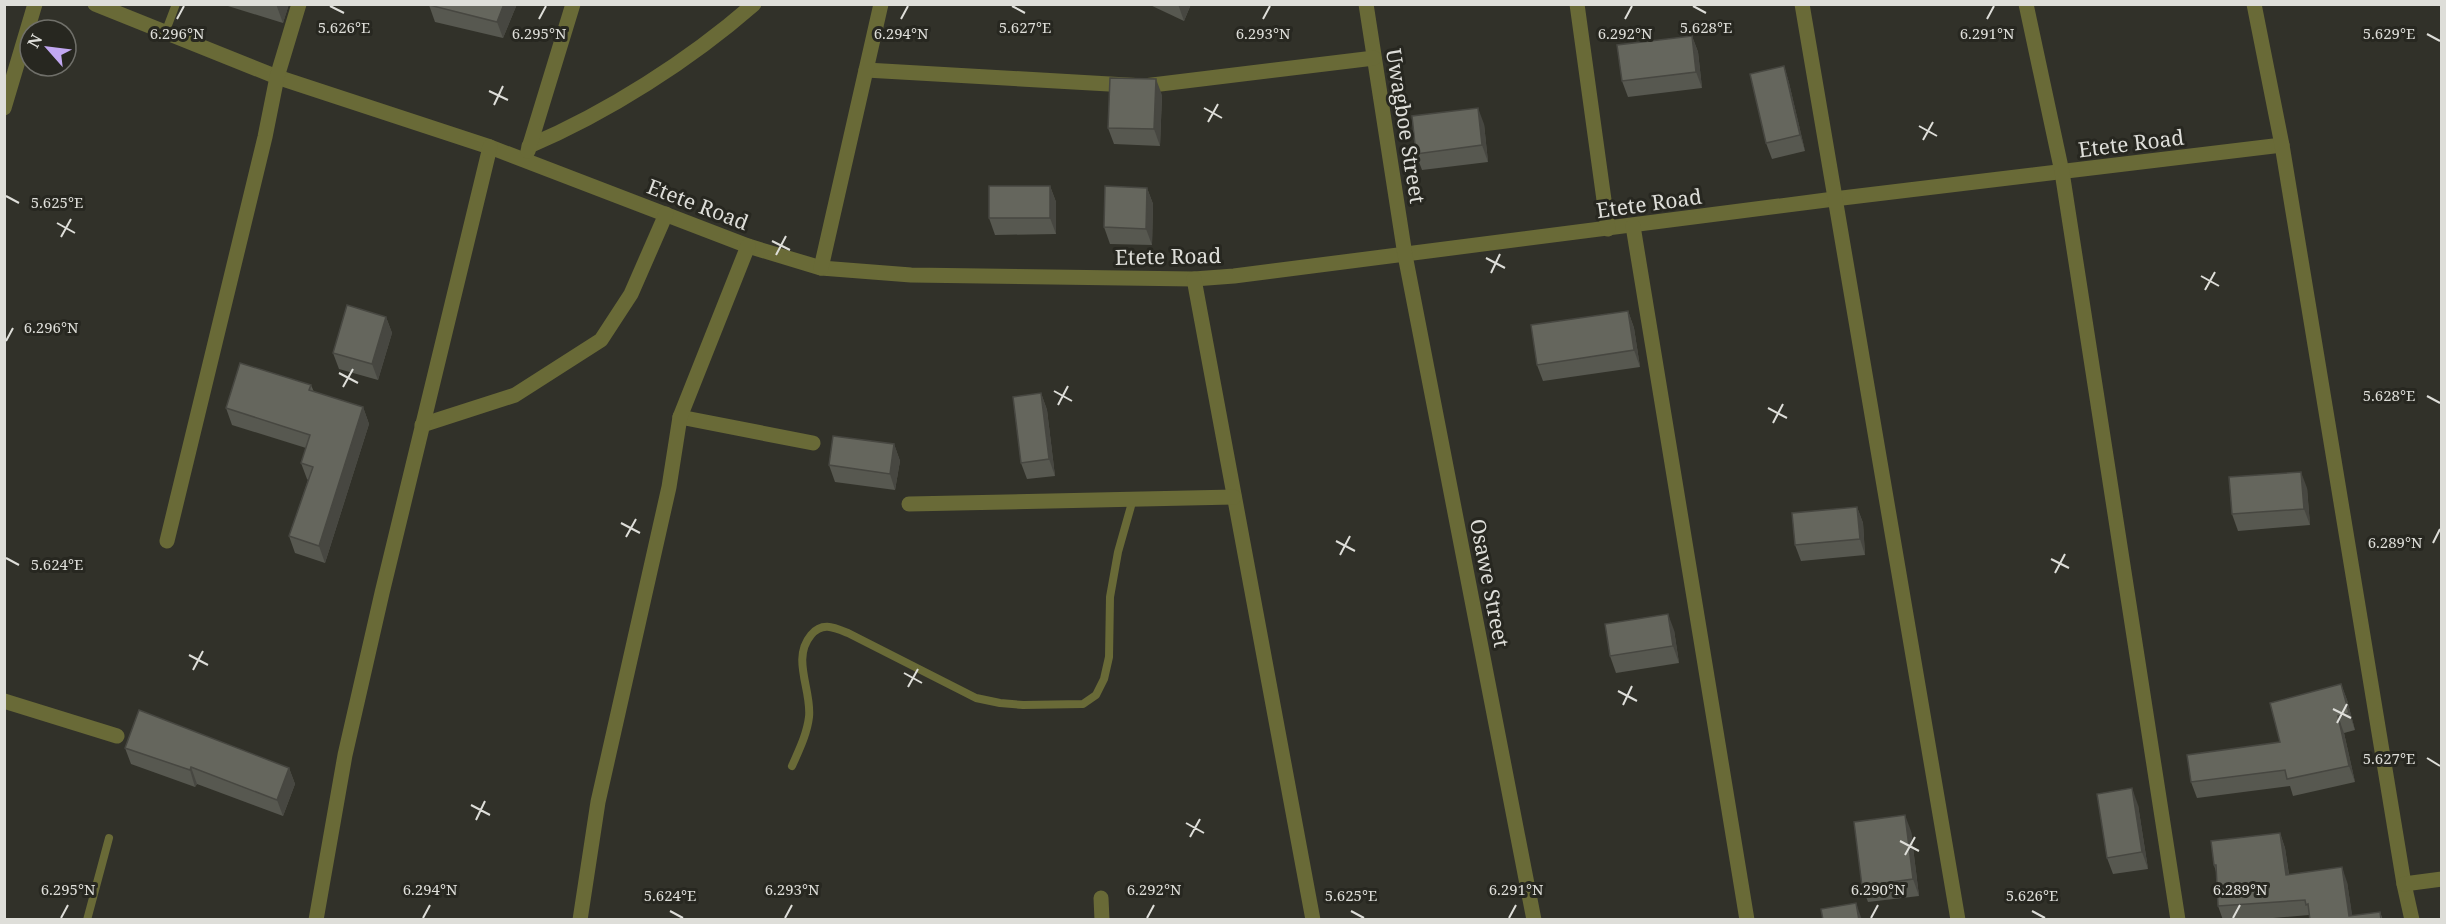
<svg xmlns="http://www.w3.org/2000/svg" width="2446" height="924" font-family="'Noto Serif',serif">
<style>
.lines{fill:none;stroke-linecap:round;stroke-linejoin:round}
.service{stroke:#696a37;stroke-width:8}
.minor{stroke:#696a37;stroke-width:15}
.wall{fill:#575850}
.shaded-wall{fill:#474741}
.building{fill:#65665d;stroke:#474741;stroke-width:1.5}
.ticks{fill:none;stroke:#deded9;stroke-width:2}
.labels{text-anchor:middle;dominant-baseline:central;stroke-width:6;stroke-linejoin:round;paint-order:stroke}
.street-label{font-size:21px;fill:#deded9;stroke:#272720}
.ticks-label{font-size:15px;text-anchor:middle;fill:#deded9;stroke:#272720;stroke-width:6;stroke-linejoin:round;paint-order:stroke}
</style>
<rect width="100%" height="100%" fill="#313129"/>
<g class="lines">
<g class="service">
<polyline points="165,33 176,4"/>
<path d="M792,766c7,-16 15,-32 17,-49 3,-27 -18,-58 2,-82 11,-13 22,-8 37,-2l128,65 24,5 23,2 60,-1 13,-9 8,-16 5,-22 1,-60 8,-45 15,-53"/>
<polyline points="87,920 109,838"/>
</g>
<g class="minor">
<polyline points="95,4 277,77 490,147 748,246 821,268 911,275 1194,279 1234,276 1834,199 2282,145"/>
<polyline points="1366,4 1405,255 1534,920"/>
<polyline points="1577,4 1608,229"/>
<polyline points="1802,4 1958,920"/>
<polyline points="2026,4 2062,172 2178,920"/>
<polyline points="2254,4 2282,145 2404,884 2412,920"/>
<polyline points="866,70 1144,86 1374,58"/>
<polyline points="4,108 35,4"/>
<path d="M529,146c78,-33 161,-86 225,-142"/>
<polyline points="528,151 573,4"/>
<polyline points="1633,226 1747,920"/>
<polyline points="821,268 881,4"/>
<polyline points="1194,279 1313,920"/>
<polyline points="680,417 813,443"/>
<polyline points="422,425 515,395 601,340 631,294 666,214"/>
<polyline points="909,504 1234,497"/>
<polyline points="167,541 265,137 277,77 299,4"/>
<polyline points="4,701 117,736"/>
<polyline points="2404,884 2442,879"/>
<polyline points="1101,898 1102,920"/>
<polyline points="316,920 345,755 382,593 490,147"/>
<polyline points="580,920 598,802 669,487 680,417 748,246"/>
</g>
</g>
<g class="wall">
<polygon points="227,4 289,4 283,23 228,6"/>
<polygon points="517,4 503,38 435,22 429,5"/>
<polygon points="1148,4 1191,4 1184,21"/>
<polygon points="1692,36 1698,52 1702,88 1628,97 1622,81"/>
<polygon points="1784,66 1789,83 1805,151 1772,159 1766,143"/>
<polygon points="1162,95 1160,146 1114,144 1108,128"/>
<polygon points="1484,124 1488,162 1422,170 1416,154"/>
<polygon points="1050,186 1056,202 1056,234 995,235 989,218"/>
<polygon points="1147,188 1153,204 1152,245 1110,244 1104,227"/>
<polygon points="1628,311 1634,328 1640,367 1543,381 1537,365"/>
<polygon points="386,317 392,333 378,380 339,369 333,353"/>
<polygon points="311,385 314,392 363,407 369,424 325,563 295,553 289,536 308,480 307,479 301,463 306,448 232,425 226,408"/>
<polygon points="1041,393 1047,410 1055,476 1027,479 1021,463"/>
<polygon points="894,444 900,461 895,490 835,482 829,465"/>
<polygon points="2307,488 2310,525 2238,531 2232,514"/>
<polygon points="1857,507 1863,523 1865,555 1801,561 1795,545"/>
<polygon points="1674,630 1679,663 1616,673 1610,656"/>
<polygon points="2341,684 2347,700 2355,730 2344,733 2355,782 2293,796 2290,786 2197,798 2191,782 2280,742"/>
<polygon points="125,748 289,768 295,784 283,816 197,784 195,787 131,764"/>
<polygon points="2138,805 2148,869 2113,874 2107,858"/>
<polygon points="1911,831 1919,896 1868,902 1862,886"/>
<polygon points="2280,833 2285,848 2289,874 2347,882 2352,916 2380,912 2383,920 2310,920 2309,915 2249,920 2223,920 2218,906 2216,872 2214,865"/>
</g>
<g class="shaded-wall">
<polygon points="276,4 289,4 283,23"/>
<polygon points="504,4 517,4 503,38 497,22"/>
<polygon points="1178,4 1191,4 1184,21"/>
<polygon points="1692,36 1698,52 1702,88 1696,72"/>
<polygon points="1784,66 1789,83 1805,151 1800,135"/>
<polygon points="1156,79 1162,95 1160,146 1154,129"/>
<polygon points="1478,108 1484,124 1488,162 1482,145"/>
<polygon points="1050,186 1056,202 1056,234 1050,218"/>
<polygon points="1147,188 1153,204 1152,245 1146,229"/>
<polygon points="1628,311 1634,328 1640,367 1634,350"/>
<polygon points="386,317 392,333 378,380 372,364"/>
<polygon points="1041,393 1047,410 1055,476 1049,459"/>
<polygon points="363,407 369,424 325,563 319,546"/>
<polygon points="894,444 900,461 895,490 890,474"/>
<polygon points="2301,472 2307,488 2310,525 2304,509"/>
<polygon points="1857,507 1863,523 1865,555 1860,539"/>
<polygon points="1668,614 1674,630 1679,663 1673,646"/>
<polygon points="2341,684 2347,700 2355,730 2349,713"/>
<polygon points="2338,716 2344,733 2355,782 2349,766"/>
<polygon points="191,767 197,784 195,787 190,770"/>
<polygon points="289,768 295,784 283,816 277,800"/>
<polygon points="2132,788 2138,805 2148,869 2142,852"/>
<polygon points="1905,815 1911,831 1919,896 1913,879"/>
<polygon points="2280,833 2285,848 2291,890 2286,875"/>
<polygon points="2342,867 2347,882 2353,920 2349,916"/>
<polygon points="1856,903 1862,920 1859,920"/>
</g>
<g class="building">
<polygon points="429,4 504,4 497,22 429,5"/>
<polygon points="1692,36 1696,72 1622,81 1617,45"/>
<polygon points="1784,66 1800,135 1766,143 1750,74"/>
<polygon points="1110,78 1156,79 1154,129 1108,128"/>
<polygon points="1478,108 1482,145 1416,154 1412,116"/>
<rect x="989" y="186" width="61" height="32"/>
<polygon points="1105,186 1147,188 1146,229 1104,227"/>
<polygon points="347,305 386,317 372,364 333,353"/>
<polygon points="1628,311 1634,350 1537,365 1531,325"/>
<polygon points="240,363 311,385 309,390 363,407 319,546 289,536 313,467 301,463 310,435 226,408"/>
<polygon points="1041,393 1049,459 1021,463 1013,397"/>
<polygon points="833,436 894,444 890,474 829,465"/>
<polygon points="2301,472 2304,509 2232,514 2229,477"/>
<polygon points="1857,507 1860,539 1795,545 1792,513"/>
<polygon points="1668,614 1673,646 1610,656 1605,624"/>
<polygon points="2341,684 2349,713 2338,716 2349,766 2287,779 2285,770 2191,782 2187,755 2280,742 2270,703"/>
<polygon points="139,710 289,768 277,800 191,767 190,770 125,748"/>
<polygon points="2132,788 2142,852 2107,858 2097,794"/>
<polygon points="1905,815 1913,879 1862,886 1854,822"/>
<polygon points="2280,833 2286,875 2342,867 2349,916 2380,912 2381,920 2310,920 2308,904 2306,905 2305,900 2218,906 2216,865 2214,865 2211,841"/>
<polygon points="1856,903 1859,920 1823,920 1821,909"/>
</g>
<path class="ticks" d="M330,6l14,7M1012,6l13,7M1693,6l13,7M177,19l7,-13M539,19l7,-13M901,19l7,-13M1263,19l7,-13M1625,19l7,-13M1987,19l7,-13M2427,34l13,7M489,91l19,9M494,105l9,-19M1204,108l18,10M1208,122l10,-18M1919,126l18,10M1923,140l10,-18M6,196l13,7M57,223l18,10M61,237l10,-18M772,241l18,9M776,255l10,-19M1486,258l19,10M1491,273l9,-19M2201,276l18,10M2205,290l10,-18M6,341l7,-13M339,373l19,10M343,387l10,-18M1054,391l18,10M2427,396l13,7M1058,405l10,-19M1768,408l19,10M1773,423l10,-19M621,523l19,10M626,537l10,-18M1336,541l19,10M2433,543l7,-14M1340,555l10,-19M6,558l13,7M2051,559l18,9M2055,573l10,-19M189,655l19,10M193,670l10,-19M904,673l18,10M908,687l10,-18M1618,691l19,10M1623,705l9,-19M2333,709l18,9M2337,723l10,-19M2427,758l13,8M471,805l19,10M476,820l9,-19M1186,823l18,10M1190,837l10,-18M1900,841l19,10M1905,855l10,-18M670,911l13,7M1351,911l13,7M2032,911l13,7M61,918l7,-13M423,918l7,-13M785,918l7,-13M1147,918l7,-13M1509,918l7,-13M1871,918l7,-13M2233,918l7,-13"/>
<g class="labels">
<g class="street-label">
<text transform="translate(1406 126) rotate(81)">Uwagboe Street</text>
<text transform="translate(2131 143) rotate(-7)">Etete Road</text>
<text transform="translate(1649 203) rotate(-8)">Etete Road</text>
<text transform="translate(698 204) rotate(21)">Etete Road</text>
<text transform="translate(1168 256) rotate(-1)">Etete Road</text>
<text transform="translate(1490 583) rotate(79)">Osawe Street</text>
</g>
</g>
<g class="ticks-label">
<text x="344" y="33">5.626°E</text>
<text x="1025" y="33">5.627°E</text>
<text x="1706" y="33">5.628°E</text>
<text x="2389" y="39">5.629°E</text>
<text x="177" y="39">6.296°N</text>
<text x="539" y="39">6.295°N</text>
<text x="901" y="39">6.294°N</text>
<text x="1263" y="39">6.293°N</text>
<text x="1625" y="39">6.292°N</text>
<text x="1987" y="39">6.291°N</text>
<text x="57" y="208">5.625°E</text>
<text x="51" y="333">6.296°N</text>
<text x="2389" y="401">5.628°E</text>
<text x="2395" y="548">6.289°N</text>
<text x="57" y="570">5.624°E</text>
<text x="2389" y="764">5.627°E</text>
<text x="68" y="895">6.295°N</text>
<text x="430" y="895">6.294°N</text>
<text x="792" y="895">6.293°N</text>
<text x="1154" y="895">6.292°N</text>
<text x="1516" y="895">6.291°N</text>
<text x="1878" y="895">6.290°N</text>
<text x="2240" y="895">6.289°N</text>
<text x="670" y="901">5.624°E</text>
<text x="1351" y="901">5.625°E</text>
<text x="2032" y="901">5.626°E</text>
</g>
<rect width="2446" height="924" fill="none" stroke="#deded9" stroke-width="12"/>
<g transform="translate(48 48) rotate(298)"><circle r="28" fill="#272720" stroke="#70706a" stroke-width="1.5"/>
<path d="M0-4.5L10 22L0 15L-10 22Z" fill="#c2a8f2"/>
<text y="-9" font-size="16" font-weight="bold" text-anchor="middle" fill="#deded9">N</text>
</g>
</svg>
